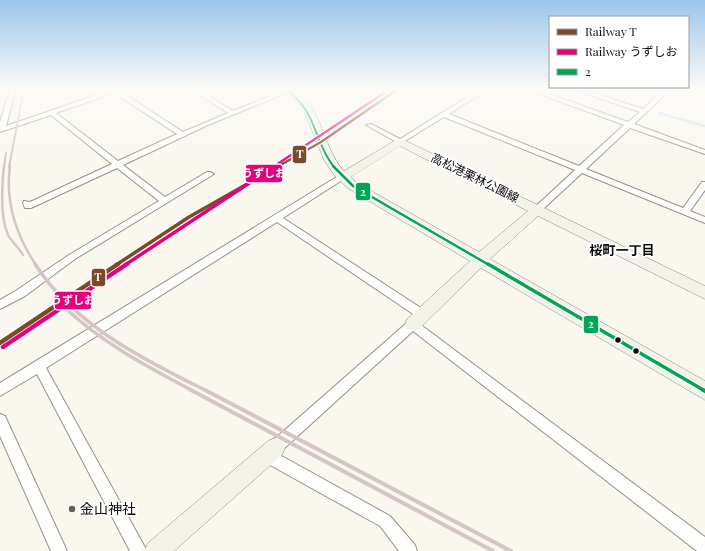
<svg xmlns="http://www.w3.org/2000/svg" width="705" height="551" viewBox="0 0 705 551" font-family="'Playfair Display','Noto Sans JP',serif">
<rect width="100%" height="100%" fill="#f9f7ee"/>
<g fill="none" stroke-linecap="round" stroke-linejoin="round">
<!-- stream -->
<path stroke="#c9e0ef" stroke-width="2.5" d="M659,113l46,13"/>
<defs>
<g id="street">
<path d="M10,89h6l-10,37 108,-37h10l-4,2 63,41 45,-19 -38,-24h8l35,22 54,-22h9l-88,36 -85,40 42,32 42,-25h3l4,2 -139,85 -50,37 -25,13v-9l17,-10 52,-35 90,-54 -42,-33 -86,40h-6l-2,-5 1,-2 6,1 82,-38 -61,-49 -51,17v-10zM114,93l63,41 -59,27 -62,-48z"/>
<path d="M480,89h8l-39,25 130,52 45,-41 -98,-36h9l93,33 12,-10 -68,-23h10l61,20 21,-20h7l-37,35 71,26v4l-75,-26 -44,41 97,39 19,-26h3v8l-15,21 15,6v6l-123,-50 -41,38h-6l-1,-2 1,-2 40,-37 -131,-53 -44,27 -34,-19 5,-1 29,15z"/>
<path d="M698,89h7v3l-6,-2z"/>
<path d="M340,175h3l4,2 -64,41 144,94 1,3 -1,3 -4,2 -4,-2 -142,-96 -231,146 101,183h-17l-93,-177 -37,22v-13z"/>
<path d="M413,319l292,218v14h-8l-284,-220 -135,123 112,62 25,29 2,6h-18l-19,-25 -119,-66 -2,-5 2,-5 5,-2 3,1 1,-6 139,-122z"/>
<path d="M0,414l5,2 62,135h-16l-51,-115z"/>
</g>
<g id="secondary">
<path d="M282,89c39,0 38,57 62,82l52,-31h8l301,146v13l-167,-83 -48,43 215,122v19l-224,-132 -62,61 -6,2 -6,-2 -2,-5 2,-5 63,-58 -121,-72 -15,-14 -10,-15 -20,-50 -11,-12zM400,146l128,65 -49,41 -122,-69 -6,-6z"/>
<path d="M275,438l7,3 3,7 -3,7 -108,96h-30l4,-8 120,-102z"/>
</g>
</defs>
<!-- street casing -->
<use href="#street" stroke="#92918d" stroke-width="2"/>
<!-- secondary casing -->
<use href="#secondary" stroke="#898884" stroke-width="1"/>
<!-- street -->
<use href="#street" fill="#fefefc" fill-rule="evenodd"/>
<!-- secondary -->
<use href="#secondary" fill="#f3f2e8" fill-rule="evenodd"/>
<!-- rail-far3 -->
<g stroke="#d4c6c4" stroke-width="2">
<path d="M4,167l2,-14"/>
<path d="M9,167l15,-78"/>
</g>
<!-- rail-far2 -->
<g stroke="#d4c6c4" stroke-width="2.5">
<path d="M4,166c-2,19 -4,51 4,69 4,7 11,13 15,20"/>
<path d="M10,166c-5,36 6,69 26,99"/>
</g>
<!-- rail-far1 -->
<g stroke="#d4c6c4" stroke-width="3.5">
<path d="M35,264c39,61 109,96 172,127"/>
<path d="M63,306c39,37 83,60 130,85"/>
</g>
<!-- rail -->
<g stroke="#d4c6c4" stroke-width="4">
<path d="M191,390l302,161"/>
<path d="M205,390l306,161"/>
</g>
<defs>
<path id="bus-1-far3" d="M286,89c33,25 26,50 48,78"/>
<path id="bus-1-far2" d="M333,166l20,20 136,79"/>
<path id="bus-1-far1" d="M488,264l217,127"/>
<path id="bus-1" d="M703,390l2,1"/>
</defs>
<!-- bus-1-far3 casing -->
<use href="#bus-1-far3" stroke="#fff" stroke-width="4"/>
<!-- bus-1-far2 casing -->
<use href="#bus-1-far2" stroke="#fff" stroke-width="5"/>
<!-- bus-1-far1 casing -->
<use href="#bus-1-far1" stroke="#fff" stroke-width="6"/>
<!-- bus-1 casing -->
<use href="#bus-1" stroke="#fff" stroke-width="7"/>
<!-- bus-1-far3 -->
<use href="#bus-1-far3" stroke="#00a651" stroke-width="2"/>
<!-- bus-1-far2 -->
<use href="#bus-1-far2" stroke="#00a651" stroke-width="2.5"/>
<!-- bus-1-far1 -->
<use href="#bus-1-far1" stroke="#00a651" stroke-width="3.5"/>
<!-- bus-1 -->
<use href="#bus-1" stroke="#00a651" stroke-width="4"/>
<defs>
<path id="rail-1-far2" d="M277,167l44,-25 77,-53"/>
<path id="rail-1-far1" d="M116,265l73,-48 90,-51"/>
<path id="rail-1" d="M0,343l118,-79"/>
<path id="rail-2-far2" d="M273,167l111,-74"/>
<path id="rail-2-far1" d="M125,265l150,-99"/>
<path id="rail-2" d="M3,347l124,-83"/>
</defs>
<!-- rail-1-far2 casing -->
<use href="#rail-1-far2" stroke="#fff" stroke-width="4.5"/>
<!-- rail-1-far1 casing -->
<use href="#rail-1-far1" stroke="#fff" stroke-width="6"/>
<!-- rail-1 casing -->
<use href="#rail-1" stroke="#fff" stroke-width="8"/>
<!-- rail-2-far2 casing -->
<use href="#rail-2-far2" stroke="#fff" stroke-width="4.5"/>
<!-- rail-2-far1 casing -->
<use href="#rail-2-far1" stroke="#fff" stroke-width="6"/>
<!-- rail-2 casing -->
<use href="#rail-2" stroke="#fff" stroke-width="8"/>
<!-- rail-1-far2 -->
<use href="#rail-1-far2" stroke="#7a4b2a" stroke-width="2.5"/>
<!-- rail-1-far1 -->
<use href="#rail-1-far1" stroke="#7a4b2a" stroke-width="3.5"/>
<!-- rail-1 -->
<use href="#rail-1" stroke="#7a4b2a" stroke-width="4.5"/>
<!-- rail-2-far2 -->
<use href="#rail-2-far2" stroke="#e5007d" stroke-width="2.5"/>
<!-- rail-2-far1 -->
<use href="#rail-2-far1" stroke="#e5007d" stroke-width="3.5"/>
<!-- rail-2 -->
<use href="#rail-2" stroke="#e5007d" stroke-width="4.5"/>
</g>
<!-- sky -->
<linearGradient id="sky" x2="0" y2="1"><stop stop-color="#9bc6eb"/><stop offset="0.54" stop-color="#fcfbf7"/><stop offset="1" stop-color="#fcfbf7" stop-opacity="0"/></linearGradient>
<rect width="705" height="166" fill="url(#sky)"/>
<!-- markers -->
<g fill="#0b0b0b" stroke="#fff" stroke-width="1.5">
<circle cx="618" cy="340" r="3.5"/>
<circle cx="636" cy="351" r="3.5"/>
</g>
<circle fill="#5e5e5a" stroke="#fff" stroke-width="1.5" cx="72" cy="509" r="4"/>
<g text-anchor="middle" stroke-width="4" stroke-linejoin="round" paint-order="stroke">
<!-- street labels -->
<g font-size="12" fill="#0b0b0b" stroke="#fff">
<text transform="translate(475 178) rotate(26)" y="4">高松港栗林公園線</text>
</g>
<!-- neighbourhood labels -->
<g font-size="13" font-weight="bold" fill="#0b0b0b" stroke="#fff">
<text x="622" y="255">桜町一丁目</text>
</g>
<!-- near-poi labels -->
<g font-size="14" fill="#0b0b0b" stroke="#fff" text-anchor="start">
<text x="80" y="514">金山神社</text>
</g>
</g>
<g stroke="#fff" stroke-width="1.5">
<rect x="292" y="145" width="15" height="19" rx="4" fill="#7a4b2a"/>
<rect x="245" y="164" width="38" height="19" rx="4" fill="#e5007d"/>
<rect x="355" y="182" width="16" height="19" rx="4" fill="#00a651"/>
<rect x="91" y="268" width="15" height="19" rx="4" fill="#7a4b2a"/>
<rect x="54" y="291" width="38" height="19" rx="4" fill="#e5007d"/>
<rect x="583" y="315" width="16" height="19" rx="4" fill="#00a651"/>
</g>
<g font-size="11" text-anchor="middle" font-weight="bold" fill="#fff">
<text x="300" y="158">T</text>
<text x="264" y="177">うずしお</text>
<text x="363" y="196">2</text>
<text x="98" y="281">T</text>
<text x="73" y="304">うずしお</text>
<text x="591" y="328">2</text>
</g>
<!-- legend -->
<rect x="549" y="16" width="140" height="72" fill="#ffffff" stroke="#9d9d9d"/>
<rect x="557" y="29" width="20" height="6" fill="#7a4b2a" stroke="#9d9d9d"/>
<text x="585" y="36" font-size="12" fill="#0b0b0b">Railway T</text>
<rect x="557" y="49" width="20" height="6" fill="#e5007d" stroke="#9d9d9d"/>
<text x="585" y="56" font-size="12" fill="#0b0b0b">Railway うずしお</text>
<rect x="557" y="69" width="20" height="6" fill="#00a651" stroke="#9d9d9d"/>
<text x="585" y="76" font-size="12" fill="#0b0b0b">2</text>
</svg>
